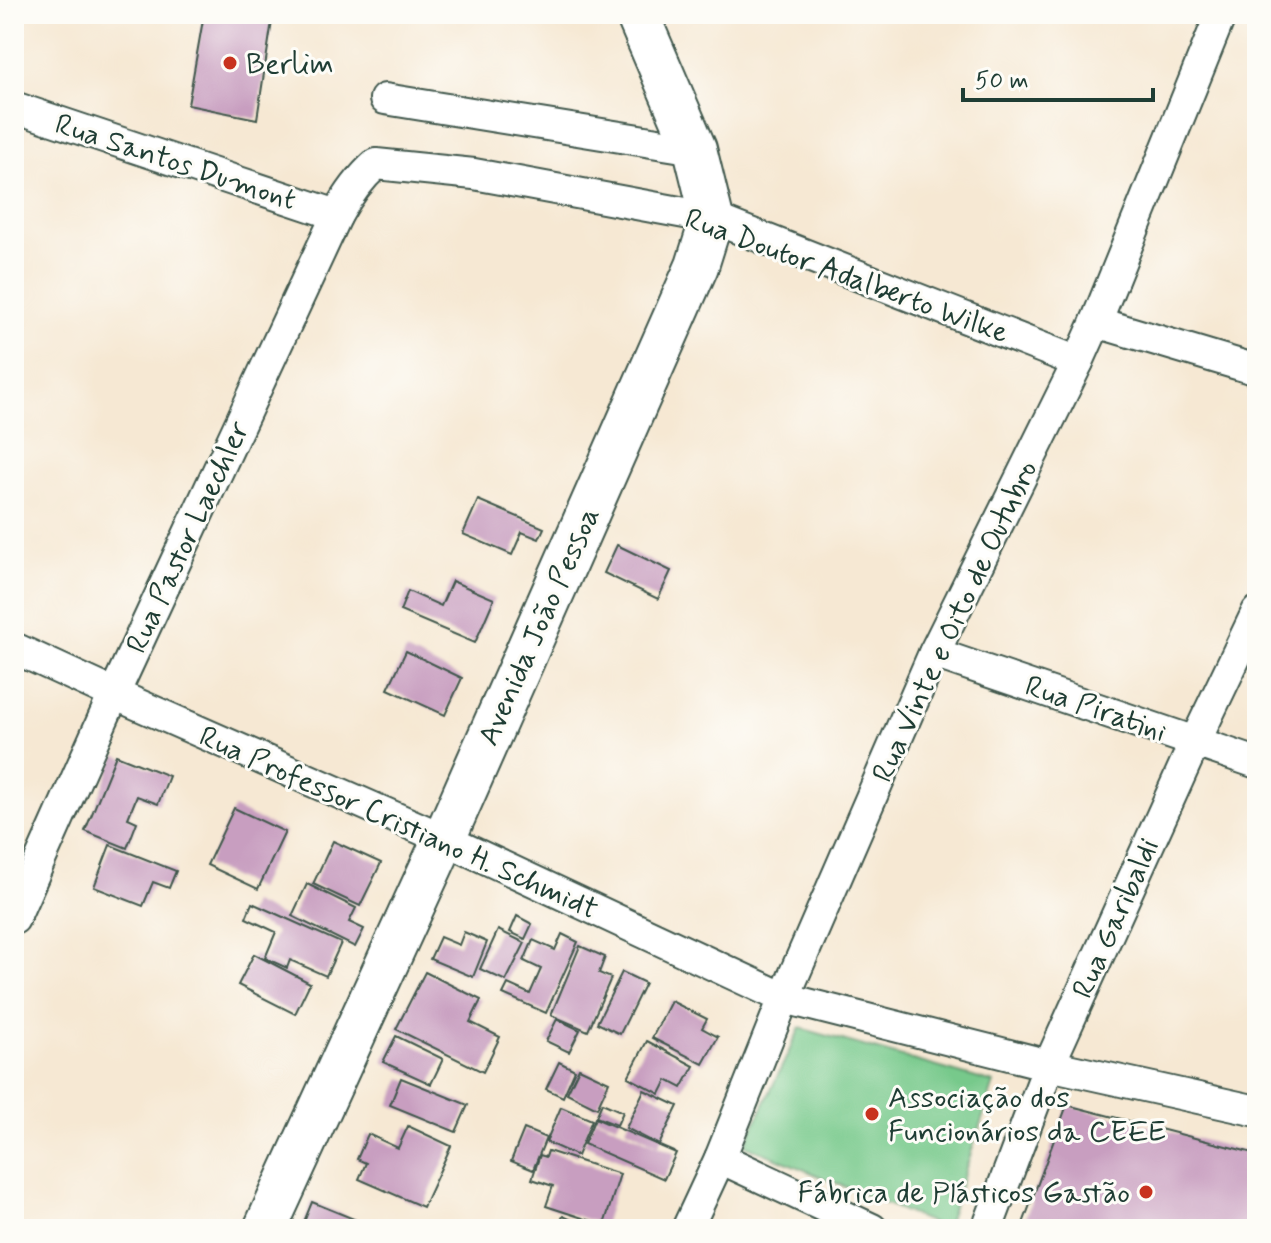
<svg xmlns="http://www.w3.org/2000/svg" width="1271" height="1243" viewBox="0 0 1271 1243" font-family="Mynerve,sans-serif">
<rect width="100%" height="100%" fill="#fdfcf7"/>
<filter id="ink" filterUnits="userSpaceOnUse"><feTurbulence type="fractalNoise" baseFrequency=".0125" numOctaves="2"/><feDisplacementMap in="SourceGraphic" scale="16" xChannelSelector="R" yChannelSelector="G"/><feConvolveMatrix kernelMatrix="1 2 1 2 8 2 1 2 1" color-interpolation-filters="sRGB"/></filter>
<filter id="wash" filterUnits="userSpaceOnUse"><feTurbulence type="fractalNoise" baseFrequency=".006" numOctaves="4" result="noise"/><feDisplacementMap in="SourceGraphic" scale="32" xChannelSelector="R" yChannelSelector="G"/><feGaussianBlur stdDeviation="1.8" result="paint"/><feColorMatrix in="noise" values="0 0 0 0 0 0 0 0 0 0 0 0 0 0 0 0 0 1.4 0 .05"/><feComposite in="paint" operator="in"/></filter>
<g filter="url(#wash)">
<rect width="100%" height="100%" fill="#f6e8d3"/>
<!-- green -->
<path fill="#77c98b" stroke="#4b8360" stroke-width="2" d="M800,1028l194,55 -48,146 -201,-84z"/>
<g id="blocks">
<!-- building -->
<g fill="#c89ec0">
<path d="M204,14h24l44,7 -15,98 -69,-14z"/>
<path d="M478,500l66,28 -5,11 -17,-7 -10,23 -49,-21z"/>
<path d="M617,545l54,26 -13,28 -54,-26z"/>
<path d="M452,581l42,18 -19,44 -75,-32 8,-20 33,15z"/>
<path d="M406,651l56,27 -17,37 -57,-26z"/>
<path d="M116,755l53,21 -11,28 -21,-8 -9,22 9,4 -10,26 -42,-17z"/>
<path d="M234,808l51,24 -27,57 -51,-24z"/>
<path d="M333,841l48,22 -21,43 -47,-22z"/>
<path d="M110,845l66,26 -7,17 -16,-6 -10,24 -49,-19z"/>
<path d="M307,884l49,24 -7,14 15,7 -9,18 -63,-31z"/>
<path d="M252,903l89,40 -15,33 -36,-16 -3,8 -22,-10 11,-26 -30,-14z"/>
<path d="M517,916l15,8 -7,15 -15,-7z"/>
<path d="M498,930l27,13 -19,38 -26,-12z"/>
<path d="M464,932l23,10 -14,35 -43,-18 10,-22 19,8z"/>
<path d="M562,934l16,8 -32,71 -43,-19 5,-10 22,10 11,-25 -17,-8 9,-21 22,10z"/>
<path d="M580,946l25,11 -6,16 12,5 -23,53 -37,-16z"/>
<path d="M254,954l56,29 -15,31 -57,-29z"/>
<path d="M425,972l56,28 -11,22 30,15 -17,35 -87,-43z"/>
<path d="M622,972l23,11 -25,51 -23,-11z"/>
<path d="M671,1001l36,18 -5,9 16,9 -15,27 -51,-26z"/>
<path d="M557,1019l23,11 -11,22 -23,-11z"/>
<path d="M396,1036l47,23 -12,25 -48,-22z"/>
<path d="M647,1041l47,25 -12,22 -15,-8 -7,14 -32,-17z"/>
<path d="M559,1062l16,8 -12,27 -17,-8z"/>
<path d="M579,1068l30,14 -12,26 -30,-15z"/>
<path d="M401,1078l67,27 -12,27 -66,-27z"/>
<path d="M644,1090l34,16 -19,39 -33,-17z"/>
<path d="M602,1103l21,9 -6,13 -21,-8z"/>
<path d="M1067,1105l190,49v75h-236z"/>
<path d="M561,1107l31,13 -15,36 -31,-14z"/>
<path d="M595,1118l81,35 -12,26 -80,-35z"/>
<path d="M408,1126l43,20 -28,61 -64,-28 7,-16 -9,-4 11,-25 30,14z"/>
<path d="M524,1129l22,9 -13,32 -22,-9z"/>
<path d="M548,1151l72,23 -16,51 -58,-19 7,-20 -21,-7 8,-24 6,2z"/>
<path d="M312,1202l59,24 -1,3h-69z"/>
<path d="M563,1216l28,13h-34z"/>
</g>
</g>
</g>
<g filter="url(#ink)">
<use href="#blocks" fill-opacity="0" stroke="#3f574c" stroke-width="2"/>
<g fill="none" stroke-linecap="round" stroke-linejoin="round">
<defs>
<g id="street">
<path d="M385,99l310,50"/>
<path d="M14,107l323,108"/>
<path d="M1096,322l161,48"/>
<path d="M14,648l100,46 330,145 340,159 265,67 208,46"/>
<path d="M934,653l323,110"/>
<path d="M14,919l100,-225 223,-479c11,-20 22,-36 39,-51l98,10 238,44 366,144"/>
<path d="M720,1158l152,71"/>
<path d="M687,1229l33,-71 64,-160 150,-345 144,-291 18,-40 125,-308"/>
<path d="M987,1229l62,-164 146,-323 62,-130"/>
</g>
<path id="secondary" d="M265,1229l179,-390 253,-573 15,-48 -17,-69 -58,-135"/>
</defs>
<!-- street casing -->
<use href="#street" stroke="#3f574c" stroke-width="34"/>
<!-- secondary casing -->
<use href="#secondary" stroke="#3f574c" stroke-width="46"/>
<!-- street -->
<use href="#street" stroke="#fff" stroke-width="30"/>
<!-- secondary -->
<use href="#secondary" stroke="#fff" stroke-width="42"/>
</g>
</g>
<!-- markers -->
<g fill="#c8321e" stroke="#fdfcf7" stroke-width="3">
<circle cx="230" cy="63" r="8"/>
<circle cx="872" cy="1114" r="8"/>
<circle cx="1146" cy="1192" r="8"/>
</g>
<g text-anchor="middle" stroke-width="6" stroke-linejoin="round" paint-order="stroke">
<!-- poi labels -->
<g font-size="30" fill="#1f3d34" stroke="#fdfcf7" text-anchor="start">
<text x="246" y="73">Berlim</text>
<text x="888" y="1107">Associação dos<tspan x="888" dy="34">Funcionários da CEEE</tspan></text>
<text x="1130" y="1202" text-anchor="end">Fábrica de Plásticos Gastão</text>
</g>
<!-- street labels -->
<g font-size="30" fill="#1f3d34" stroke="#fdfcf7">
<text transform="translate(176 161) rotate(18)" y="10">Rua Santos Dumont</text>
<text transform="translate(847 275) rotate(20)" y="10">Rua Doutor Adalberto Wilke</text>
<text transform="translate(187 537) rotate(-65)" y="10">Rua Pastor Laechler</text>
<text transform="translate(954 621) rotate(-65)" y="10">Rua Vinte e Oito de Outubro</text>
<text transform="translate(538 626) rotate(-66)" y="10">Avenida João Pessoa</text>
<text transform="translate(1096 708) rotate(19)" y="10">Rua Piratini</text>
<text transform="translate(399 822) rotate(24)" y="10">Rua Professor Cristiano H. Schmidt</text>
<text transform="translate(1115 918) rotate(-66)" y="10">Rua Garibaldi</text>
</g>
</g>
<!-- margin -->
<rect width="1271" height="1243" fill="none" stroke="#fdfcf7" stroke-width="48"/>
<!-- scale -->
<path d="M963 88v12h190v-12" fill="none" stroke="#1f3d34" stroke-width="4"/>
<text x="975" y="88" font-size="24" fill="#1f3d34" stroke="#fdfcf7" stroke-width="6" paint-order="stroke">50 m</text>
</svg>
